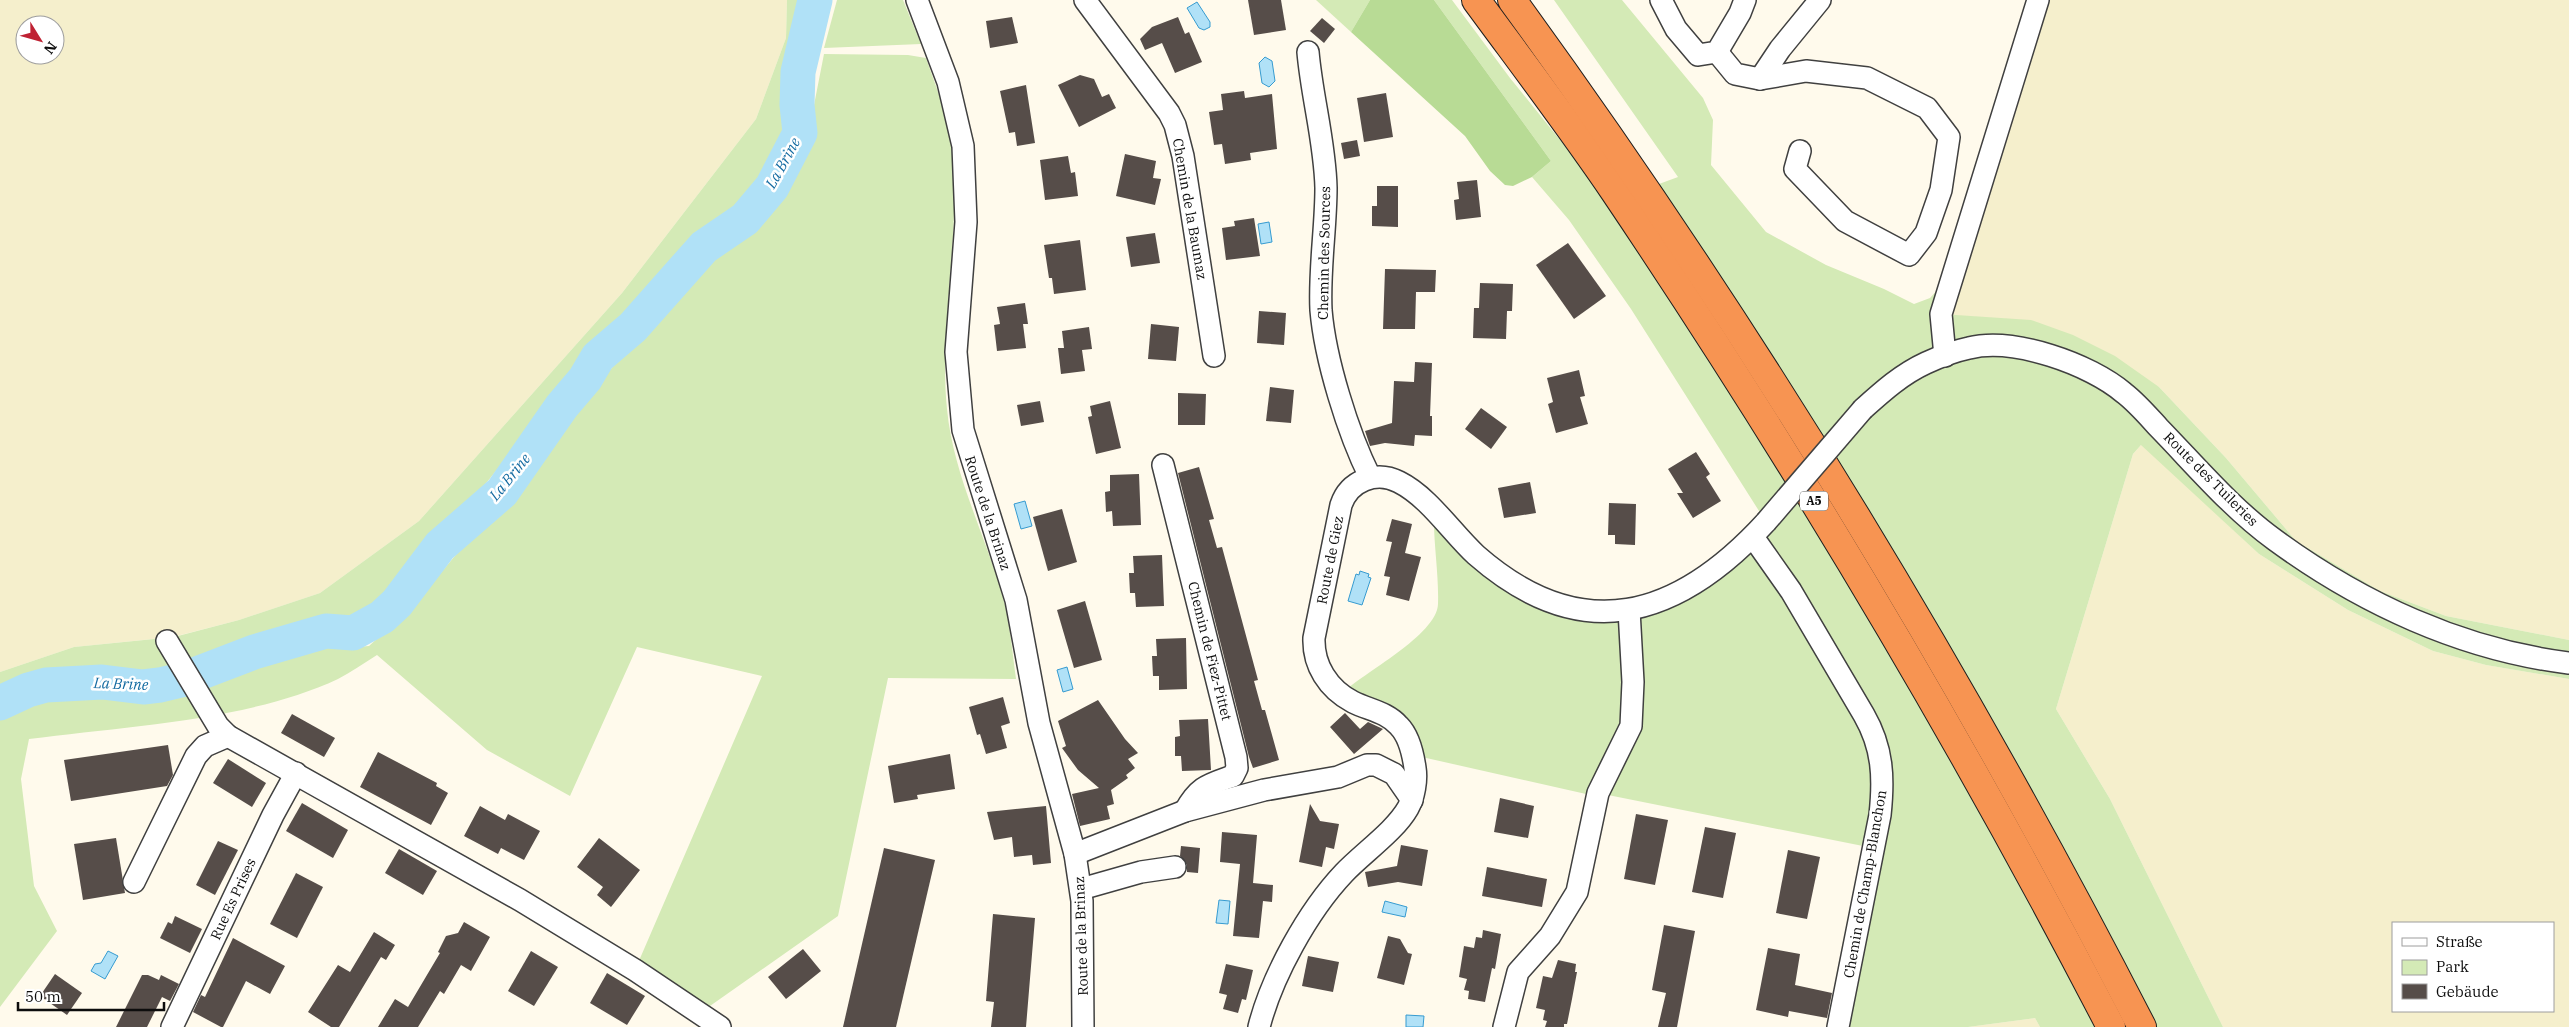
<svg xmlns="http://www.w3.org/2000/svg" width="2569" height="1027" viewBox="0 0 2569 1027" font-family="'IBM Plex Serif',serif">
<rect width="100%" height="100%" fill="#fffaec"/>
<!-- farmland -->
<g fill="#f5efcc" fill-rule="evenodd">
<path d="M0,0h787l-1,38 -30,81 -134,174 -203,228 -99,72 -81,27 -66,17 -99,10 -74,25zM25,25h30v30h-30z"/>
<path d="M2040,0h529v640l-123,-24 -66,-25 -84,-50 -70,-83 -67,-71 -205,-71 -13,-2z"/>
<path d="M2142,444l117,110 89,56 85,41 53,14 83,14v348h-346l-113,-228 -54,-90 77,-255zM2393,923h160v88h-160z"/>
<path d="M2035,1018l5,9h-72z"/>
</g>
<!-- green -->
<g fill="#d4eab6">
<path d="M787,0h22l-20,74 4,41 -2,29 -28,49 -24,24 -42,24 -137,151 -86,106 -49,52 -26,39 -56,33 14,25 12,-1 45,-41 301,-361 27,-14 14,-12 49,-67 19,-97 84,1 18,3c9,26 20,53 24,80 14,90 -12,181 -3,271 6,64 37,123 55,185 8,27 10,57 14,85l-128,-1 -50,238 -138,97 -65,-43 127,-294 -125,-29 -67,149 -83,-46 -110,-95c-13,8 -26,17 -39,24 -90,42 -211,47 -309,60l-8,40 13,107 23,45 -57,76v-335l74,-25 100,-10 65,-17 81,-27 99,-72 203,-228 134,-174 30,-81z"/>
<path d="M837,0h66l18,44 -97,4z"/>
<path d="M1316,0h54l-19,32z"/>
<path d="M1434,0h18l58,78 100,124 68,-25 -124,-177h68l81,98 10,22 -2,45 55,67 60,33 58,24 30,15 16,-6 22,-24 -11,40 90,6 42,15 42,21 44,31 67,71 70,83 84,50 66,25 123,24v39l-83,-14 -53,-14 -85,-41 -89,-56 -118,-109 -8,9 -77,255 54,90 113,228h-183l-5,-9 -67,9h-130l35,-179 -275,-55 -12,1 -173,-39 -5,-12 -67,-49c22,-21 96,-59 97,-90 1,-31 -5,-62 -4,-93l119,91 97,4 116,-84 -135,-213 -62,-89 -37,-43 19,-16z"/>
</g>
<!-- forest -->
<path fill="#b8db95" d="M1370,0h64l117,161 -19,16 -19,9 -8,-1 -15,-14 -25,-35 -114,-104z"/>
<!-- water -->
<g fill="#b0e1f7" stroke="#369bd0">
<path d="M1197,2l13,20v5l-6,3 -5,-2 -12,-20z"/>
<path d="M1265,57l7,4 3,20 -6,6 -7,-4 -3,-20z"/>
<path d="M1269,222l3,20 -11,2 -3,-20z"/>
<path d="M1025,501l7,25 -11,3 -7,-25z"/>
<path d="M1360,571l9,3 -1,3 3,1 -9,27 -14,-4 8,-27 3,1z"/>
<path d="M1067,667l6,22 -10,3 -6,-22z"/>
<path d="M1219,900l11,1 -2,23 -12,-1z"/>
<path d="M1385,901l22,6 -2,10 -23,-5z"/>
<path d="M108,951l10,5 -13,23 -14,-8 4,-7 6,-1z"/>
<path d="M1406,1015l18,1 -1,11h-17z"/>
</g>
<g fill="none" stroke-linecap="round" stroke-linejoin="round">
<!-- river -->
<path stroke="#b0e1f7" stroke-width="35" d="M0,703l28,-13 18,-5 56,-3 41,5 17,-2 21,-5 73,-28 72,-21 27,2 29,-16 15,-14 43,-57 62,-54 60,-86 23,-27 13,-22 35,-30 71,-80 41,-28 27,-32 28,-54 -3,-28 1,-33 17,-72"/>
</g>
<!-- building -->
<g fill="#564d49">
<path d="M1248,0h33l5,30 -32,5z"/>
<path d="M1012,17l6,26 -28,5 -4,-27z"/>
<path d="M1178,17l7,17 4,-2 13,30 -27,11 -13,-30 -17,7 -5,-11 12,-12z"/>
<path d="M1322,18l13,11 -11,14 -14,-12z"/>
<path d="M1080,75l14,4 8,18 7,-3 7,14 -37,19 -21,-42z"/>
<path d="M1026,85l9,58 -18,3 -2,-14 -6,1 -9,-42z"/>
<path d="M1244,91l1,7 27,-4 5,55 -27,4 1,7 -26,4 -3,-20 -8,1 -5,-33 14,-2 -2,-16z"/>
<path d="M1386,93l7,44 -29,5 -7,-44z"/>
<path d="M1357,140l3,16 -16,3 -3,-16z"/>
<path d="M1125,154l31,7 -3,17 8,1 -6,26 -39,-9z"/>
<path d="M1068,156l3,17 4,-1 3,24 -33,4 -5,-40z"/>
<path d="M1477,180l4,37 -25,3 -2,-20 5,-1 -2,-17z"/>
<path d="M1377,186h21v41l-26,-1v-20h5z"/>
<path d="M1254,218l6,38 -34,4 -4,-32 13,-2 -1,-5z"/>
<path d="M1155,233l5,30 -29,4 -5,-30z"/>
<path d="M1080,240l6,50 -32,4 -2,-16h-3l-5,-33z"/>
<path d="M1568,243l38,53 -32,23 -38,-54z"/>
<path d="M1385,269l51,1 -1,22h-19l-1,37h-32z"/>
<path d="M1480,283l33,1 -1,27h-5l-1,28 -33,-1 1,-30h5z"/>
<path d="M1025,303l3,21h-5l3,24 -29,3 -3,-26 6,-1 -3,-17z"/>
<path d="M1259,311l27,2 -2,32 -27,-2z"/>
<path d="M1151,324l28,3 -3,34 -28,-2z"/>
<path d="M1089,327l3,22 -10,1 3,21 -24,3 -3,-26h6l-2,-17z"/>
<path d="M1415,362l17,1 -2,53h2v20l-17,-1 -1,11 -29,-3 -15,3 -5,-15 27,-8 2,-42 20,1z"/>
<path d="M1579,370l6,26 -5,1 8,27 -32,9 -8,-29 5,-2 -6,-24z"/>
<path d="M1270,387l24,3 -3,33 -25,-2z"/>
<path d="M1178,393l28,1 -1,31h-27z"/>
<path d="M1040,401l4,21 -23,4 -4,-21z"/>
<path d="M1110,401l11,47 -25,6 -8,-37 4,-1 -2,-10z"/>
<path d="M1481,408l26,19 -16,22 -26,-20z"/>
<path d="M1696,452l14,22 -4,3 15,24 -28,17 -16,-25h6l-15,-24z"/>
<path d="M1199,467l15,52 -5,1 8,28 5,-1 36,133 -4,1 8,29h3l14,50 -26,8 -4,-11 -71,-284z"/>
<path d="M1139,474l2,51 -28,1 -1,-15 -6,1 -1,-20 5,-1v-16z"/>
<path d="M1530,482l6,31 -32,5 -6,-30z"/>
<path d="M1609,503l27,1 -1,41 -20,-1v-9h-7z"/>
<path d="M1062,509l15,53 -29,9 -15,-54z"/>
<path d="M1392,519l20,5 -7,29 16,4 -12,44 -23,-6 4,-18 -6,-1 8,-34 -6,-1z"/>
<path d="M1162,555l2,51 -28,1 -1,-14h-5l-1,-20h5l-1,-17z"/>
<path d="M1085,601l17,59 -28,8 -17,-58z"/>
<path d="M1186,638l1,51 -28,1v-14h-6l-1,-20h5l-1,-17z"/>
<path d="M1003,697l7,26 -9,3 6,22 -21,6 -6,-20 -3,1 -8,-28z"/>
<path d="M1098,700l27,39 13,14 -10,6 7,9 -9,7 2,3 -17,12 3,14 -7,2 3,13 -30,7 -8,-32 27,-6 -21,-18 -16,-22 4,-2 -8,-25z"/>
<path d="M1345,713l15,16 8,-7 15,7 -29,25 -24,-27z"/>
<path d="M292,714l43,24 -11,19 -43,-24z"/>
<path d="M1208,719l3,51 -29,1 -1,-15h-6v-19l5,-1 -1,-16z"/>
<path d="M168,745l5,30 -6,11 -96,15 -7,-41z"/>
<path d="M378,752l59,31 -1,3 12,7 -17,32 -71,-38z"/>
<path d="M950,754l5,35 -38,6 1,4 -24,4 -6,-37z"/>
<path d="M228,759l38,24 -14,24 -39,-24z"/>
<path d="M1500,798l34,8 -6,32 -34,-6z"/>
<path d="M302,803l46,27 -15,28 -47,-27z"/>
<path d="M1310,804l10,17 19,3 -5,25 -8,-2 -4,20 -23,-5z"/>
<path d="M480,806l25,14 3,-6 32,17 -16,29 -23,-12 -3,6 -34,-18z"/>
<path d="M1046,806l5,57 -18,2 -1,-10 -18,2 -2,-20 -18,3 -7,-28z"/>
<path d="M1636,814l32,6 -13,65 -31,-6z"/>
<path d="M1705,827l31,6 -13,65 -31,-6z"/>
<path d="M1222,832l35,3 -4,48 20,2 -1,17 -9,-1 -4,37 -26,-2 7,-72 -20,-2z"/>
<path d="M116,838l9,55 -42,7 -9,-56z"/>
<path d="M599,838l41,32 -29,37 -14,-12 6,-8 -26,-20z"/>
<path d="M218,841l20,9 -23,45 -19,-10z"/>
<path d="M1401,845l27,5 -6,36 -24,-4 -30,5 -3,-15 32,-6z"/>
<path d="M1181,846l19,2 -2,25 -11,-1v-7l-7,-9z"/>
<path d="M884,848l51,12 -39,167h-53z"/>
<path d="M399,849l38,22 -14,24 -38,-22z"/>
<path d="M1788,850l32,7 -13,62 -31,-6z"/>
<path d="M1487,867l60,12 -5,28 -60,-11z"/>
<path d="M296,873l27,14 -26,51 -27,-14z"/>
<path d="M993,914l42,4 -9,109h-35l3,-25 -8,-1z"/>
<path d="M175,916l27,13 -12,24 -30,-15 8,-16 4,2z"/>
<path d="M464,922l26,15 -19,34 -10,-6 -17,29 -4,-3 -22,36h-40l17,-28 13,8 32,-54 -2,-1 8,-16 12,-3z"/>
<path d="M1664,925l31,6 -18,96h-19l8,-34 -14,-3z"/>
<path d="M1483,930l18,4 -6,35 -3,-1 -7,34 -17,-3 1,-8 -5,-1 3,-11 -8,-2 5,-31 10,2 2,-11 6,1z"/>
<path d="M374,932l21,13 -9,15 -5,-3 -42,70h-8l-23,-15 30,-47 12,7z"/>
<path d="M1388,936l12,3 8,14 4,1 -8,31 -27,-7z"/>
<path d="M233,938l52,28 -15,28 -24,-13 -23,46h-2l-28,-15 8,-17 4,2z"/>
<path d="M1768,948l32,6 -5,31 37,8 -5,25 -38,-7 -1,6 -32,-7z"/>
<path d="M803,949l18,22 -35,28 -18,-22z"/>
<path d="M531,951l27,16 -24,39 -26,-15z"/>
<path d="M1308,956l31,6 -6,30 -31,-6z"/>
<path d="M1558,960l18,4 -1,8h2l-5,27 -5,25h-3v3h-19l2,-6 -4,-1 2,-10 -9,-2 7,-32 9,2z"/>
<path d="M1226,964l27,6 -7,30 -4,-1 -4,14 -15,-4 4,-14 -8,-2z"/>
<path d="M607,973l38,23 -18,29 -37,-22z"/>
<path d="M55,974l27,19 -15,22 -27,-19z"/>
<path d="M142,975h6l11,5 2,-5 18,9 -9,17 -8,-4 -15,30h-31z"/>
</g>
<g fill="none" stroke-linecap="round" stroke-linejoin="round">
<defs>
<g id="minor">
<path d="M917,0l31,82 15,64 3,76 -10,130 7,78 53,170 23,123 36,131 7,47 1,126"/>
<path d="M1085,0l84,113 6,12 8,31 31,200"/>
<path d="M1661,0l15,29 22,26 19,-3 23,-39 5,-13"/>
<path d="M1308,52c4,46 17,90 18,136 0,40 -7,81 -5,122 4,49 27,123 49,167"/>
<path d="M1717,52l18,22 25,5 46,-8 61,7 60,30 22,29 -8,53 -15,43 -17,22 -64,-34 -50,-52 5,-18"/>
<path d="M1760,79l20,-30 40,-49"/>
<path d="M1945,356l-4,-42 97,-314"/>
<path d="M1863,409c20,-18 39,-35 63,-46 13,-6 29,-12 43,-15 45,-11 121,16 155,45 13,10 24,23 35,35 37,38 73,81 116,112 86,63 187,110 294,123"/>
<path d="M1163,465l73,292 1,11 -4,8c-25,9 -34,10 -48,35"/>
<path d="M1753,537l38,54 73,124c19,33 20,63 16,100l-42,212"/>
<path d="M167,641l51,85 10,10 292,164 115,70 85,57"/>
<path d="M1075,854l110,-43 79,-21 74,-13 29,-12h9l18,9 18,26"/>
<path d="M134,882l62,-126 9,-10 23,-10"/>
<path d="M1081,889l60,-17 34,-5"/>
<path d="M172,1027l101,-212 23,-42"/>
<path d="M1259,1027c13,-51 49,-116 85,-154 19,-20 51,-42 64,-65 6,-11 9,-28 7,-40 -2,-14 -6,-32 -16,-42 -12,-14 -30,-16 -46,-24 -25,-13 -40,-37 -39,-64l27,-133c8,-24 35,-35 58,-23 30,15 53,51 77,73 106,93 202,63 290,-33"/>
<path d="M1504,1027l14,-55 32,-36 27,-44 21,-99 33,-67 2,-44 -4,-72"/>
</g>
<g id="highway">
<path d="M1476,0c47,64 95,127 139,192 181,269 347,547 496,835"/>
<path d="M1512,0c237,326 446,669 630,1027"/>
</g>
</defs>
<!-- minor casing -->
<use href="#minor" stroke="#404040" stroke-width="24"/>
<!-- highway casing -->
<use href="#highway" stroke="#1e1e1e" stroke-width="30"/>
<!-- minor -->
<use href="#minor" stroke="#fff" stroke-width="21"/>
<!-- highway -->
<use href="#highway" stroke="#f79452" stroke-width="28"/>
<defs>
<path id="minor-bridge" d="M1766,522l97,-113"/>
</defs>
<!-- minor-bridge casing -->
<use href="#minor-bridge" stroke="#404040" stroke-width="24" stroke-linecap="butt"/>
<!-- minor-bridge -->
<use href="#minor-bridge" stroke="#fff" stroke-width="21"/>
</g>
<g text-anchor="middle" stroke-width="5" stroke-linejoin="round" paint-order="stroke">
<!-- shield labels -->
<rect fill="#fff" stroke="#565656" stroke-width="1" x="1800" y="491.5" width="28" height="19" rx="4"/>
<g font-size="12" font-weight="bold" fill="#0d0d0d">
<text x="1814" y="505">A5</text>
</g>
<!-- street labels -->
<g font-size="14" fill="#0d0d0d" stroke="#fff">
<text transform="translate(1190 209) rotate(80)" y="5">Chemin de la Baumaz</text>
<text transform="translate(1324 253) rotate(-89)" y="5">Chemin des Sources</text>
<text transform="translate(2211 479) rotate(45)" y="5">Route des Tuileries</text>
<text transform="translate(988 513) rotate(72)" y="5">Route de la Brinaz</text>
<text transform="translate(1330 560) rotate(-79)" y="5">Route de Giez</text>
<text transform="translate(1210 651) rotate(76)" y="5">Chemin de Fiez-Pittet</text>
<text transform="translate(1865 884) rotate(-80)" y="5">Chemin de Champ-Blanchon</text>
<text transform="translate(233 899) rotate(-65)" y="5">Rue Es Prises</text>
<text transform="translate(1081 936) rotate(-92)" y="5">Route de la Brinaz</text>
</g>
<!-- water labels -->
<g font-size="15" font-style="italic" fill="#146ba1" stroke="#fff">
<text transform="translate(783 163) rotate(-61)" y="5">La Brine</text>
<text transform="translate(510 477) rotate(-51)" y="5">La Brine</text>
<text transform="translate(121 684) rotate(2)" y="5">La Brine</text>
</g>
</g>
<!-- legend -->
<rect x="2392" y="922" width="162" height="90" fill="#ffffff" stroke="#9e9e9e"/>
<rect x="2402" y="938" width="25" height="8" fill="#ffffff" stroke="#9e9e9e"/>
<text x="2436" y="947" font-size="15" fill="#0d0d0d">Straße</text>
<rect x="2402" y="960" width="25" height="15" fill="#d4eab6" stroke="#9e9e9e"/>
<text x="2436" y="972" font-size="15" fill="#0d0d0d">Park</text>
<rect x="2402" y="984" width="25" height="15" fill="#564d49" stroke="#9e9e9e"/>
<text x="2436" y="997" font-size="15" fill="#0d0d0d">Gebäude</text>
<!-- north arrow -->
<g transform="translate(40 40) rotate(127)"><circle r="24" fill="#ffffff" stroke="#9e9e9e"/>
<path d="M0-4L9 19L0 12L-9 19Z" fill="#bf2233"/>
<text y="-8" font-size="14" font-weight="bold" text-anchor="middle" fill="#0d0d0d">N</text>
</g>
<!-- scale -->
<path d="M18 1002v8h146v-8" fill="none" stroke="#0d0d0d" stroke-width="2.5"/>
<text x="25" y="1002" font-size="15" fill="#0d0d0d" stroke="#ffffff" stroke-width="4" paint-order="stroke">50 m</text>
</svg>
